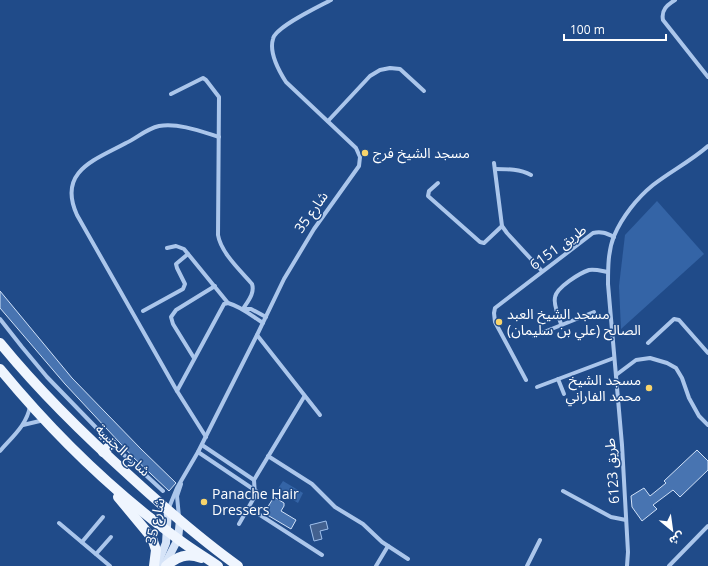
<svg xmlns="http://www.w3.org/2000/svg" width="708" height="566" viewBox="0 0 708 566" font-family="'Open Sans','Noto Sans Arabic',sans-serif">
<rect width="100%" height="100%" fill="#204b89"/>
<!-- green -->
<g fill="#3464a6">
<path d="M657,201l47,53 -83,75 -2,-43 6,-51z"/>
<path d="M283,481l20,12 -5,10 -21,-13z"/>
</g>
<!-- water -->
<path fill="#43618f" stroke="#9fc0ec" d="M326,521l2,8 -8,2 2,8 -8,2 -4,-16z"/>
<!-- building -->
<g fill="#4874b1" stroke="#d0e1f8">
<path d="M0,291l72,87 69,71 35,34 -7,8 -36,-34 -68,-73 -65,-76z"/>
<path d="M697,450l11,11v9l-28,27 -7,-7 -20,15 4,4 -15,12 -10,-14 -1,-11 13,-8 6,8 16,-13 -2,-2z"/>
<path d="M274,497l10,6v3l-3,5 15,9 -5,9 -27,-16z"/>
</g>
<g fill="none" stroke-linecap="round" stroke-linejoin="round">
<!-- street -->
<g stroke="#abc6eb" stroke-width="4">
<path d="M675,0c-8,5 -14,10 -12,20l45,57"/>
<path d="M171,94l32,-16 3,2 13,17 -1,138c3,18 23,36 34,49 3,9 -4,17 -9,25"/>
<path d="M328,121l42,-45 10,-6 10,-2 10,1 24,22"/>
<path d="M494,163l8,63 5,7 35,38"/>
<path d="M495,169c13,0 25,0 36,6"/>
<path d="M438,183l-9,8 -1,5 52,46 4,1 18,-17"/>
<path d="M167,248l9,-2 8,3 44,54"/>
<path d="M243,309h8l15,8"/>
<path d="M143,311l40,-22 2,-5 -8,-16 -1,-4 12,-10"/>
<path d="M0,319l22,28 25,30 65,67 51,47"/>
<path d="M561,324c-2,-7 -8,-19 -6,-27 2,-10 25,-24 34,-27 6,-1 13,1 19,2"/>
<path d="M257,335l63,80"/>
<path d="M534,336l60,-24"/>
<path d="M648,343l26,-24 5,1 29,33"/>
<path d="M194,358l-21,-34 -2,-7 5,-7 39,-24"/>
<path d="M616,375l20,-15 14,-2 17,5 9,5 6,10 7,20 10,18 9,9"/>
<path d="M558,379l6,15"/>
<path d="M526,380l-31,-58 -1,-9 1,-5 98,-75c8,-2 13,0 21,4"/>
<path d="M537,387l77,-29"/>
<path d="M177,391l47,-87 4,-1c14,4 24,13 35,20"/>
<path d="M23,425l21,-5"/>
<path d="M206,437l-29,-46 -100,-176c-20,-44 18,-55 49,-72 11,-5 20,-14 33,-17 20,-3 41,5 60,11"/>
<path d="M202,445l52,35"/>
<path d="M0,451c12,-14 27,-26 30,-45"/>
<path d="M198,452l58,39"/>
<path d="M268,456l44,28 23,23 28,17 19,18 26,17"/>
<path d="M563,491l48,26 15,3"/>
<path d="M249,508l73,47"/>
<path d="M168,510l9,-22 21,-36 59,-117 27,-56 30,-50 45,-63 1,-9 -4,-9 -70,-66c-7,-11 -17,-30 -13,-43 2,-12 47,-33 58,-39"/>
<path d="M179,517l-2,-21 4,-12"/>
<path d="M59,523l51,43"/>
<path d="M239,524l16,-28 -1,-16 50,-83"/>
<path d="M82,542l21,-25"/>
<path d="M96,554l15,-17"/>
<path d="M376,566l12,-20"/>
<path d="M527,566l13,-26"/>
<path d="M627,566l1,-14 -6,-107 -14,-161c0,-16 0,-33 6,-48 8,-19 23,-38 39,-51 18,-14 38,-24 55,-39"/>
<path d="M669,566l39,-40"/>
</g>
<!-- secondary -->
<g stroke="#d6e4f8" stroke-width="8">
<path d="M157,565l9,-22 2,-33"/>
<path d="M164,566l14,-27 2,-19"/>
</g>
<!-- primary -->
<g stroke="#eff5fe" stroke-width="10">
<path d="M0,343c40,49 85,93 132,135 34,31 68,61 106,88"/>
<path d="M0,369c52,63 112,122 178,170 13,10 27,18 40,27"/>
<path d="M103,452l9,-8"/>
<path d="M118,497l34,41 4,12 -2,16"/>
<path d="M166,566c11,-9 21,-14 35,-8"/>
</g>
</g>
<!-- markers -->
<g fill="#f8d46b" stroke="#204b89" stroke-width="1.5">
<circle cx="365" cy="153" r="4"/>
<circle cx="499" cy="322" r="4"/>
<circle cx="649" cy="388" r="4"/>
<circle cx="204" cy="502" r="4"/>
</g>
<g text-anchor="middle" stroke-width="3" stroke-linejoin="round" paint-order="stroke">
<!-- poi labels -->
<g font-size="14" fill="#fff" stroke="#204b89" text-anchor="start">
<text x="373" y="158">مسجد الشيخ فرج</text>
<text x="507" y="319">مسجد الشيخ العبد<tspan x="507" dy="16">الصالح (علي بن سليمان)</tspan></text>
<text x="641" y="385" text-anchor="end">مسجد الشيخ<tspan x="641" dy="16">محمد الفاراني</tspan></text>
<text x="212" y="499">Panache Hair<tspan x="212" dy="16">Dressers</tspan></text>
</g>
<!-- street labels -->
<g font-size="14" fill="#fff" stroke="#204b89">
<text transform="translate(311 212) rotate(-55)" y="5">شارع 35</text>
<text transform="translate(558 247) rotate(-36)" y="5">طريق 6151</text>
<text transform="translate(123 450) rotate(43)" y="5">شارع الجنبية</text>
<text transform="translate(612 471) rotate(-94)" y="5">طريق 6123</text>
<text transform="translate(155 521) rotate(-78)" y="5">شارع 35</text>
</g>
</g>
<!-- north arrow -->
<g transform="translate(672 530) rotate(151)" stroke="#204b89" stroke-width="3" paint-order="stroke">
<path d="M0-3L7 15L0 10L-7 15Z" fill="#ffffff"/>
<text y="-6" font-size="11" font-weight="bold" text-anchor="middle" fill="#ffffff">ش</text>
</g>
<!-- scale -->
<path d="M564 34v6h102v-6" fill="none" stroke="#ffffff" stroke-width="2"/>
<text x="570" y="34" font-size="12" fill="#ffffff" stroke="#204b89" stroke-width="3" paint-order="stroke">100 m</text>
</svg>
